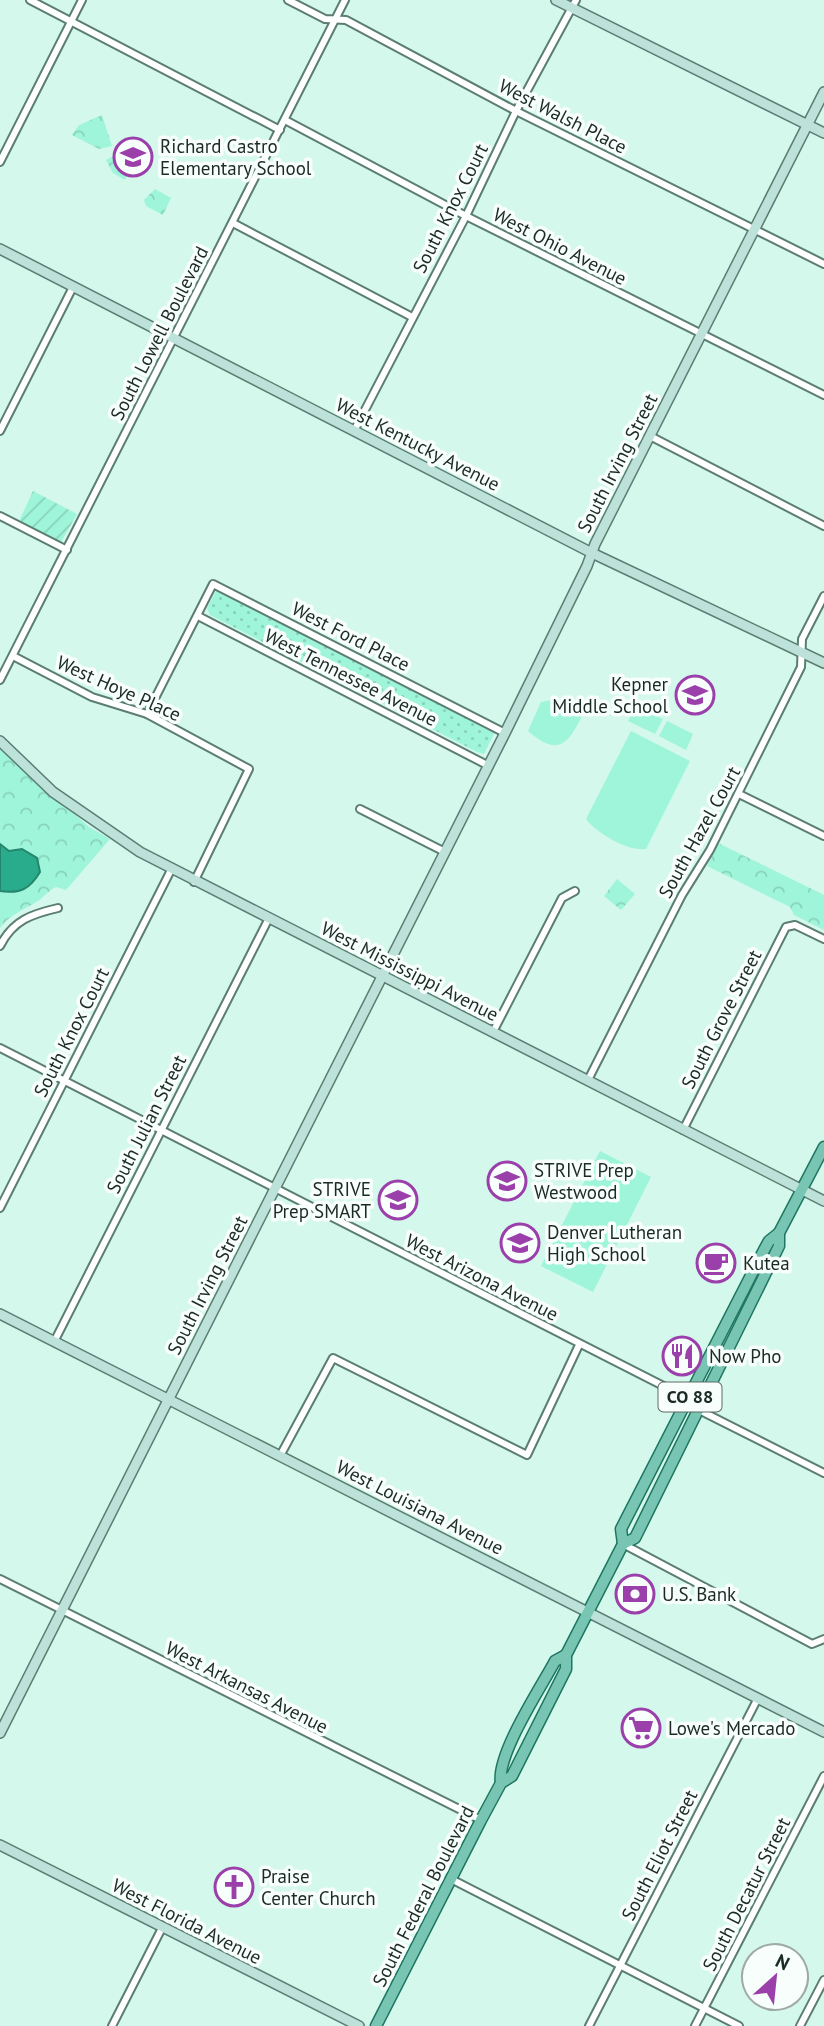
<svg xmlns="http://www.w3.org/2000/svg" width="824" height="2026" viewBox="0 0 824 2026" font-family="'PT Sans',sans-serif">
<defs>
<pattern id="grass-dots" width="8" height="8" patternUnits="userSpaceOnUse" patternTransform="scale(1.75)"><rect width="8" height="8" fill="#9ef5d9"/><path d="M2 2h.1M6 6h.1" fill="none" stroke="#88d2ba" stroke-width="1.8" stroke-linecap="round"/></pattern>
<pattern id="forest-crowns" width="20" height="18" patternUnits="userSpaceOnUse" patternTransform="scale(1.75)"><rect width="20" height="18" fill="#9ef5d9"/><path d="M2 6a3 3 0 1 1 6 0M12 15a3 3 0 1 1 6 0" fill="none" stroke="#88d2ba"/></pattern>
<pattern id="garden-furrows" width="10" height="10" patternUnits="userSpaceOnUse" patternTransform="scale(1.75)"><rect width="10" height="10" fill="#9ef5d9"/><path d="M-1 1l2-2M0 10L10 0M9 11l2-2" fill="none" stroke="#88d2ba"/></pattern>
</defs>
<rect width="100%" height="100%" fill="#d4f8eb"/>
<!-- grass -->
<path fill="url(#grass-dots)" d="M217,589l279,141 -12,24 -7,-2 -267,-137 -3,-7z"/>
<!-- forest -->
<g fill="url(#forest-crowns)">
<path d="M102,115l10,31 -13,3 -27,-14 7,-10z"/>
<path d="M124,150l12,9 -11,21 -12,-7 -7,-13z"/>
<path d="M155,189l16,9 -8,17 -17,-9 -2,-6z"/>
<path d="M0,747l89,80 21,12 -44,51 -10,-3c-8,4 -12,10 -18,14 -14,9 -28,13 -38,27z"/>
<path d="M718,843l106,52v35l-30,-15 -4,-8 -83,-41z"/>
<path d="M617,879l18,15 -14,16 -17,-14z"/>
</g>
<!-- garden -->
<path fill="url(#garden-furrows)" d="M33,491l44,23 -16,28 -39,-19 -2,-4z"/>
<!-- pitch -->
<g fill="#9ef5d9">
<path d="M551,700l31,16c-15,30 -25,40 -54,15l13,-29z"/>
<path d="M636,706l27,13 -8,15 -27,-13z"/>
<path d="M667,721l26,13 -7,16 -27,-14z"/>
<path d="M631,731l59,30 -44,88c-17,3 -50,-16 -60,-30z"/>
<path d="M600,1151l51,26 -58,115 -52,-26z"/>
</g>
<!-- water -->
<path fill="#29ac8c" stroke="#25856d" stroke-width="2" d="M0,844l9,7 13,-2 15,9 3,14c-10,17 -20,22 -40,19z"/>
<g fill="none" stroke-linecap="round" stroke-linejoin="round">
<defs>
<g id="street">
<path d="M30,0l250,130"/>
<path d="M288,0l37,19 21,1 170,91 308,153"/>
<path d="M285,120l181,96 358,179"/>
<path d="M0,162l82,-162"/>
<path d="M233,223l179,94"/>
<path d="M0,431l73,-144"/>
<path d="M354,431l112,-215 50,-105 60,-111"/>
<path d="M650,436l174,90"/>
<path d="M0,516l67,34"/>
<path d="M198,616l291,150"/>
<path d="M13,656l79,41 55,17 102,55 -55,113"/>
<path d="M0,680l345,-680"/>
<path d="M147,714l66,-130 292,149"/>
<path d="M739,794l85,42"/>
<path d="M360,809l85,43"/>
<path d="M0,946c13,-26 32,-32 58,-38"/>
<path d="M493,1032l69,-134 13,-7"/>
<path d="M0,1048l689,351"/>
<path d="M588,1080l94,-185 28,-45 91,-183 1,-28 22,-43"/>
<path d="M683,1130l103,-203 9,-2 29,14"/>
<path d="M0,1208l171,-338"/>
<path d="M54,1342l214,-422"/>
<path d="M697,1409l127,64"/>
<path d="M280,1456l53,-98 194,97 52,-110"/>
<path d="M623,1544l189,100 12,-5"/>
<path d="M0,1579l481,241"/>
<path d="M451,1879l288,147"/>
<path d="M112,2026l50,-98"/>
<path d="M589,2026l169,-328"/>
<path d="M695,2026l129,-250"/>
<path d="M800,2026l24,-46"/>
</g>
<g id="secondary">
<path d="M556,0l268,133"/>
<path d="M0,249l592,304 232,110"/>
<path d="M0,741l53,51 87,60 684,349"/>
<path d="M0,1314l824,418"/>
<path d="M0,1733l505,-1000 82,-167 8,-22 229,-452"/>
<path d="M0,1845l359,181"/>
</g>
<g id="primary">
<path d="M623,1544l12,-6 144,-292v-13l45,-86"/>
<path d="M501,1783c-5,-28 39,-94 54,-122l11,-6"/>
<path d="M376,2026l105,-206 20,-37 11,-7 54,-107v-14l57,-111 -2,-15 143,-279 5,-9 10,-8"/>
</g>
</defs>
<!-- street casing -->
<use href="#street" stroke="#5c7d72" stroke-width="10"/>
<!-- secondary casing -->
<use href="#secondary" stroke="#5c7d72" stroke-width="12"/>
<!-- primary casing -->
<use href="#primary" stroke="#1e7660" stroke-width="13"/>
<!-- street -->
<use href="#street" stroke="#fff" stroke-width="6"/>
<!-- secondary -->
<use href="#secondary" stroke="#bce2d9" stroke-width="9"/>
<!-- primary -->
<use href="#primary" stroke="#79c5b3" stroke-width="10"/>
</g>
<!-- icons -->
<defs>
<symbol id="school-ring" viewBox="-11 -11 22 22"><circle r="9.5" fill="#f7fefb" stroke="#9b3faa" stroke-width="1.5"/><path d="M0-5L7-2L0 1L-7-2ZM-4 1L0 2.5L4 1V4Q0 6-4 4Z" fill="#9b3faa"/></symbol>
<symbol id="cafe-ring" viewBox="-11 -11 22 22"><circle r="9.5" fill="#f7fefb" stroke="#9b3faa" stroke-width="1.5"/><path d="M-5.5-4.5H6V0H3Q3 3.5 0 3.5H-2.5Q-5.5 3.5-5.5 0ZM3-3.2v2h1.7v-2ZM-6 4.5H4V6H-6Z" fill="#9b3faa"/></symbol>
<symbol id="restaurant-ring" viewBox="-11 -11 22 22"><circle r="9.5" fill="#f7fefb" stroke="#9b3faa" stroke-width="1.5"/><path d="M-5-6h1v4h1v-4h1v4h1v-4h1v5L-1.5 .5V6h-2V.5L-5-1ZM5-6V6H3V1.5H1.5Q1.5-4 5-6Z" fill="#9b3faa"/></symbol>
<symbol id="bank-ring" viewBox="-11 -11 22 22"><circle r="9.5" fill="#f7fefb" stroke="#9b3faa" stroke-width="1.5"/><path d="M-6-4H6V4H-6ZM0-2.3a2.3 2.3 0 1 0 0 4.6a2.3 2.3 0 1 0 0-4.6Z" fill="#9b3faa"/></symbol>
<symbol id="supermarket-ring" viewBox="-11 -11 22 22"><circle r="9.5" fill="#f7fefb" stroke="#9b3faa" stroke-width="1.5"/><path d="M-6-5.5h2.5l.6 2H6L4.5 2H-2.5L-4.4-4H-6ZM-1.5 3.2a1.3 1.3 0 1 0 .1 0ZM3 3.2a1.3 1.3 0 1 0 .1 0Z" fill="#9b3faa"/></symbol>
<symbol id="church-ring" viewBox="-11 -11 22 22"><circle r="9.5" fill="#f7fefb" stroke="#9b3faa" stroke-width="1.5"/><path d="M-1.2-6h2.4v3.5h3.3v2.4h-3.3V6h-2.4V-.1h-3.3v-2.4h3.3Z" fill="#9b3faa"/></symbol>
</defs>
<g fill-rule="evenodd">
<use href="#school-ring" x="111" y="135" width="44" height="44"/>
<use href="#school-ring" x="673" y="673" width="44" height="44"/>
<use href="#school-ring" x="485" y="1159" width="44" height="44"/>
<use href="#school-ring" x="376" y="1178" width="44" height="44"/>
<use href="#school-ring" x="498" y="1221" width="44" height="44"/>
<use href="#cafe-ring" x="694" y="1241" width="44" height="44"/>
<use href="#restaurant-ring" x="660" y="1334" width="44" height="44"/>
<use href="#bank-ring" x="613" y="1572" width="44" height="44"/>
<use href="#supermarket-ring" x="619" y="1706" width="44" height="44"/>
<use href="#church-ring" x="212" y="1865" width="44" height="44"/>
</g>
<g text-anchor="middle" stroke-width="7" stroke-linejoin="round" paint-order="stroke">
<!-- shield labels -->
<rect fill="#f7fefb" stroke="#5e6a65" stroke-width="2" x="658.5" y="1382.5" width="63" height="29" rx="5"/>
<g font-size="18" font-weight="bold" fill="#1c2a25">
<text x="690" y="1403">CO 88</text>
</g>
<!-- street labels -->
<g font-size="19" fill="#1c2a25" stroke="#f7fefb">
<text transform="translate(563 116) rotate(27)" y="7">West Walsh Place</text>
<text transform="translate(450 208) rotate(-63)" y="7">South Knox Court</text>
<text transform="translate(560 246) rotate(27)" y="7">West Ohio Avenue</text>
<text transform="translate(159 333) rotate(-63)" y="7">South Lowell Boulevard</text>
<text transform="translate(418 444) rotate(27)" y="7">West Kentucky Avenue</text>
<text transform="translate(617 463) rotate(-63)" y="7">South Irving Street</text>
<text transform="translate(351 636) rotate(27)" y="7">West Ford Place</text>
<text transform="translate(351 677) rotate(27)" y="7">West Tennessee Avenue</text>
<text transform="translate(119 688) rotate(24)" y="7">West Hoye Place</text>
<text transform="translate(699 832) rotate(-61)" y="7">South Hazel Court</text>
<text transform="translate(410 971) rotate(27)" y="7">West Mississippi Avenue</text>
<text transform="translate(721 1019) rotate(-63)" y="7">South Grove Street</text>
<text transform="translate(71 1032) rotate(-63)" y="7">South Knox Court</text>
<text transform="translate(146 1124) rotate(-63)" y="7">South Julian Street</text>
<text transform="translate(482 1277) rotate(27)" y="7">West Arizona Avenue</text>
<text transform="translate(207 1285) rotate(-63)" y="7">South Irving Street</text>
<text transform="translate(420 1507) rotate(27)" y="7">West Louisiana Avenue</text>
<text transform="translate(247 1687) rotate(27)" y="7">West Arkansas Avenue</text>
<text transform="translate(659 1855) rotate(-63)" y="7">South Eliot Street</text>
<text transform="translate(746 1894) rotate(-63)" y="7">South Decatur Street</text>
<text transform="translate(423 1896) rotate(-63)" y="7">South Federal Boulevard</text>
<text transform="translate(187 1921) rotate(27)" y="7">West Florida Avenue</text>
</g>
<!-- poi labels -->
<g font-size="19" fill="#1c2a25" stroke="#f7fefb" text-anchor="start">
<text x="160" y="153">Richard Castro<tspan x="160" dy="22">Elementary School</tspan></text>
<text x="668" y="691" text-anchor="end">Kepner<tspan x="668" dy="22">Middle School</tspan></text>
<text x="534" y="1177">STRIVE Prep<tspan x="534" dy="22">Westwood</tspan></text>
<text x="371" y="1196" text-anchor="end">STRIVE<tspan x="371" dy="22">Prep SMART</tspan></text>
<text x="547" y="1239">Denver Lutheran<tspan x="547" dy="22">High School</tspan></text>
<text x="743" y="1270">Kutea</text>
<text x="709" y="1363">Now Pho</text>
<text x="662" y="1601">U.S. Bank</text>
<text x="668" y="1735">Lowe's Mercado</text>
<text x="261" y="1883">Praise<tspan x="261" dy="22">Center Church</tspan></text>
</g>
</g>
<!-- north arrow -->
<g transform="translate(775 1977) rotate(27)"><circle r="33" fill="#f7fefb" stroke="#9fa9a5" stroke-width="2"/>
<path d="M0-5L12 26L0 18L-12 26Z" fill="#9b3faa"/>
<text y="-10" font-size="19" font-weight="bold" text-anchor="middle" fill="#1c2a25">N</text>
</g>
</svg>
